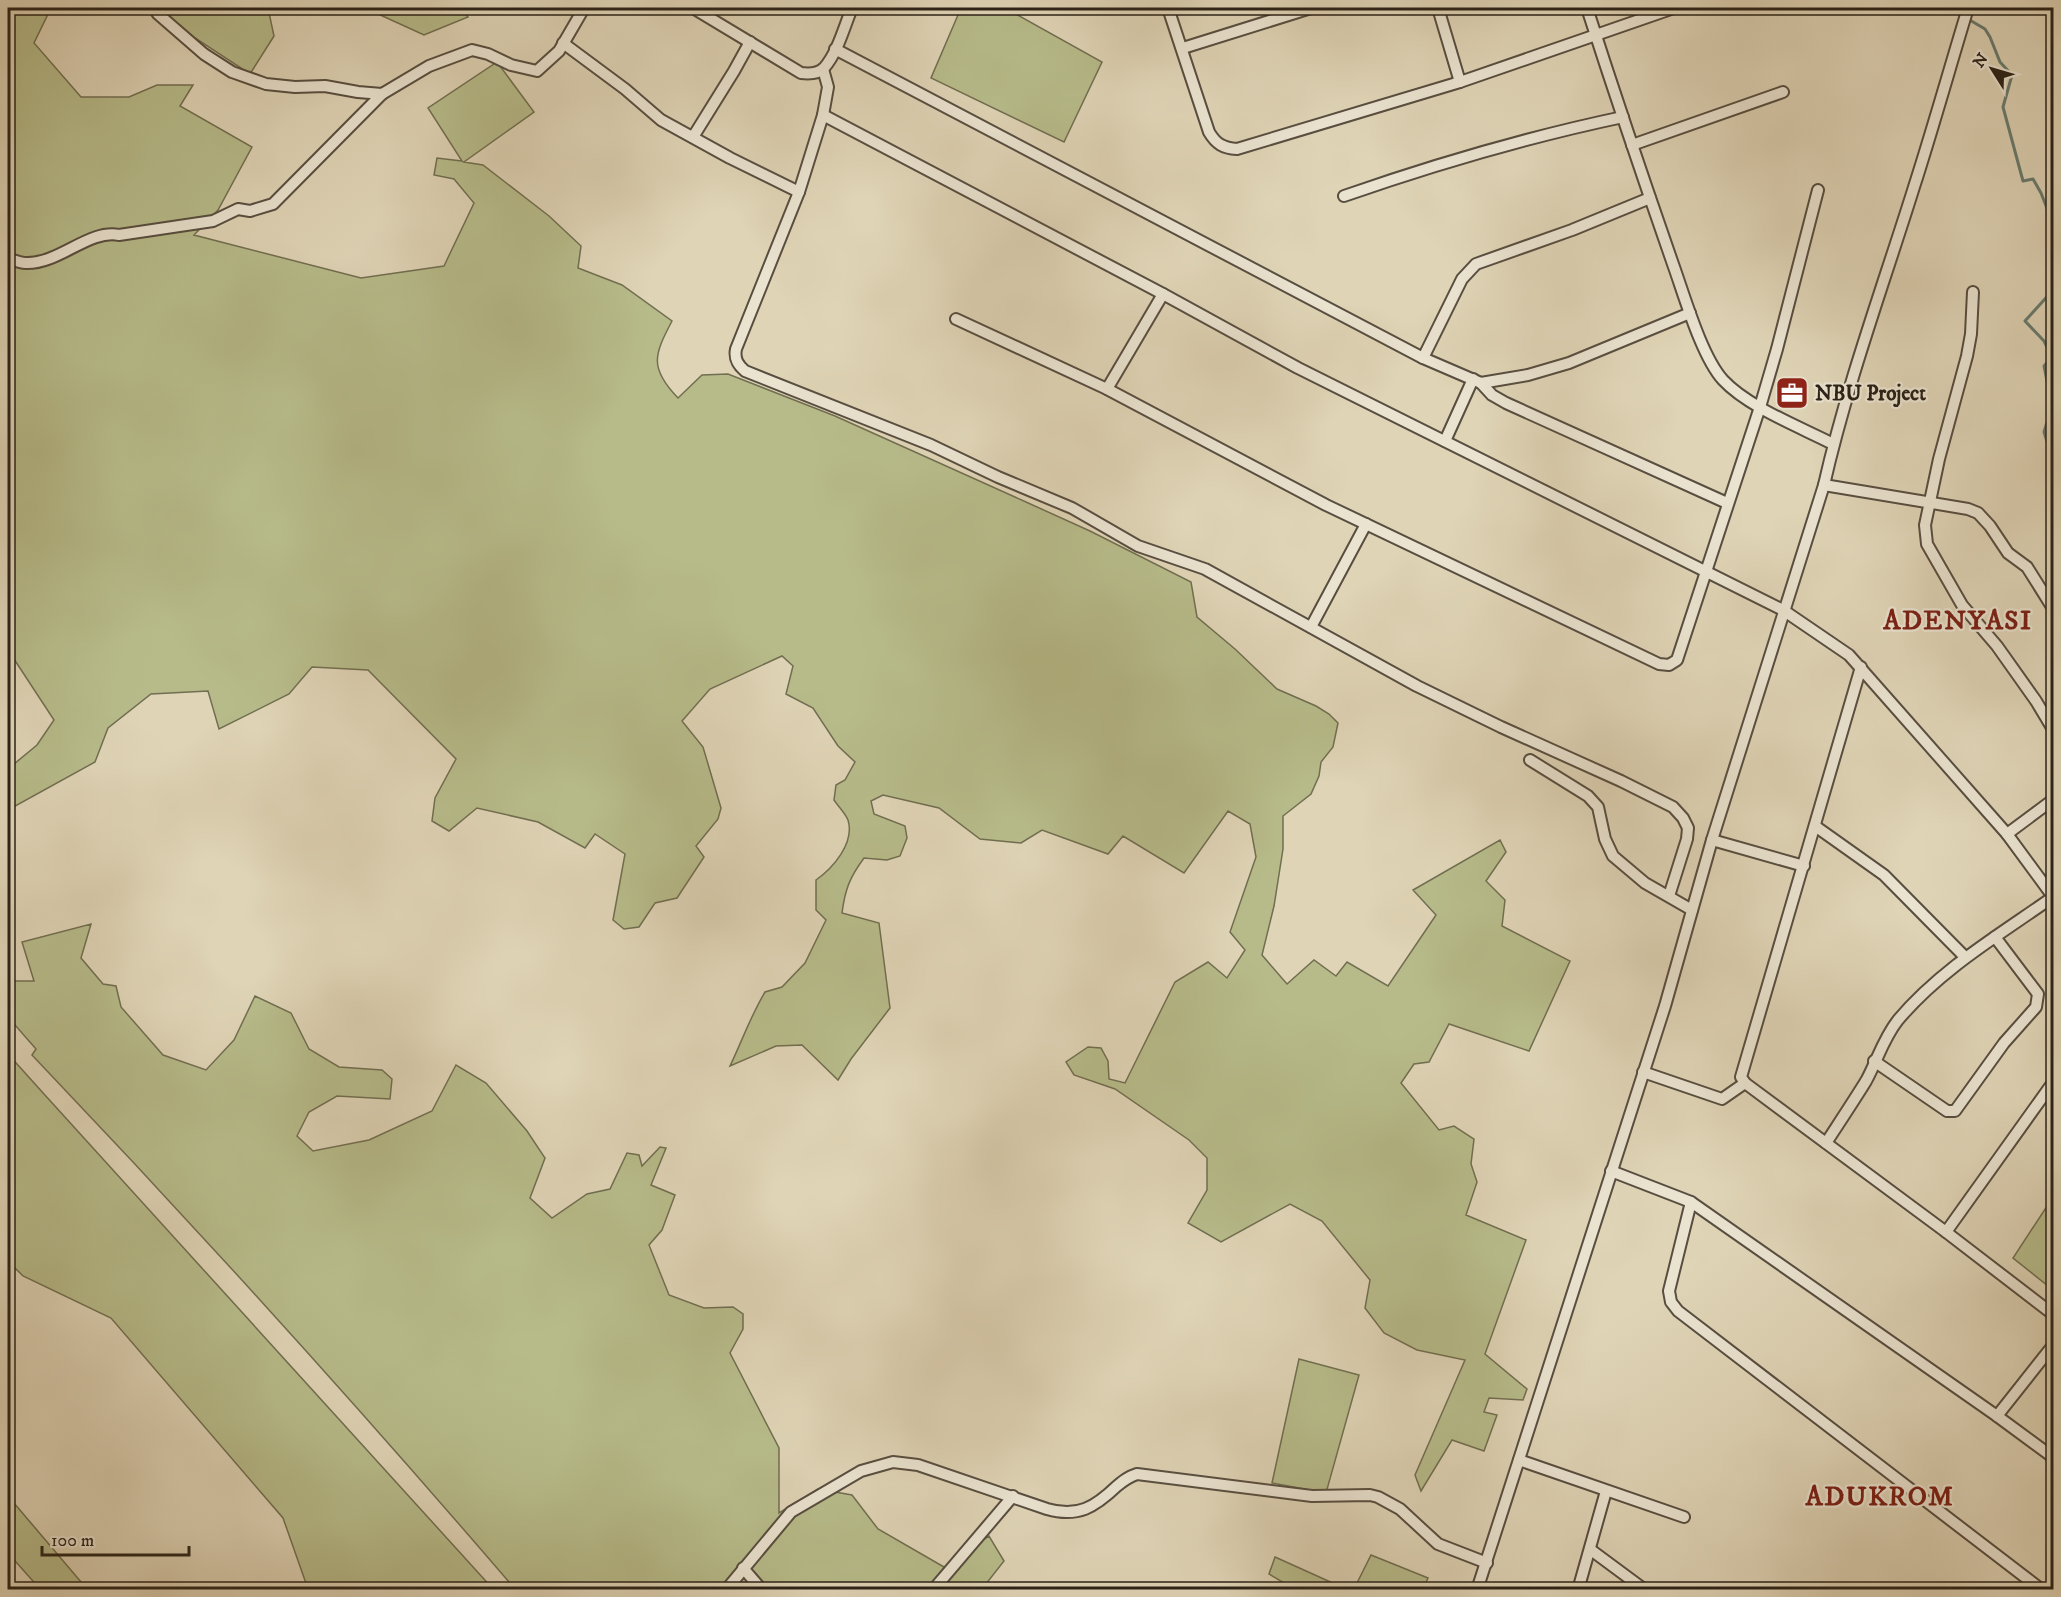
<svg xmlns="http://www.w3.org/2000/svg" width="2061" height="1597" viewBox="0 0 2061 1597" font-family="'IM FELL DW Pica',serif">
<rect width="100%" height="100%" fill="#dfd4b6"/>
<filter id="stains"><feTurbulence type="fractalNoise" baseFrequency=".00333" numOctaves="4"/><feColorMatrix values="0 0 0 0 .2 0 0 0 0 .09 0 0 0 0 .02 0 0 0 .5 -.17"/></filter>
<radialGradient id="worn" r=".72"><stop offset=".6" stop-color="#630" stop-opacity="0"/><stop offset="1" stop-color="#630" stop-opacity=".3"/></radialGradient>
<!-- green -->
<g fill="#b7bb8a" stroke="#716e51" stroke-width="1.5">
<path d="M8,8h43l-17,35 47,54h48l28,-12h36l-13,21 72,41 -34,63 -24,25 167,43 83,-12 30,-63 -20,-24 -20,-4 3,-17 25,3 -34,-53 69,-46 37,50 -70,50 19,3 66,51 32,30 -3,22 44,17 50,36c-18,34 -23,47 6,77l24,-23 26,-1 107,42 191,86 64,29 101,51 6,35 38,32 42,40 39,17 13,8 9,9 -5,24 -12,15 -2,14 -8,18 -28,22v33l-9,57 -12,49 25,29 27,-24 22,16 11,-14 41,24 48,-71 -23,-25 87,-50 6,12 -20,29 19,19 -3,26 68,35 -41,90 -80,-27 -20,38 -15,2 -13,19 38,47 15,-4 20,13 -3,25 6,18 -11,33 60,25 -41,114 42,35 -4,11 -34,-2 -5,14 13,3 -13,36 -32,-11 -31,51 -6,-16 50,-115 -48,-10 -33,-17 -19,-25 5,-28 -48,-59 -32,-17 -69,38 -33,-19 19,-33v-32l-18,-18 -74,-51 -41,-14 -8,-13 22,-15 13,1 7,13 1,18 16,4 50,-101 33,-20 19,16 18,-28 -15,-18 26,-75 -6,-33 -22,-13 -44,62 -61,-37 -15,18 -66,-24 -21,13 -41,-4 -41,-31 -56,-13 -12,6 3,13 31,12 2,12 -7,18 -13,4 -23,-2c-14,19 -19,31 -22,55l37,10 11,85 -39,51 -13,21 -36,-35 -26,1 -46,20c12,-25 21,-51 35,-74l17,-5 23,-24 21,-43 -10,-10v-30c17,-12 39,-37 32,-60 -2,-6 -10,-14 -14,-20l2,-15 9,-5 10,-18 -17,-16 -25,-38 -27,-14 7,-28 -11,-10 -72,33 -28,32 21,26 18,61 -3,11 -22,27 8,11 -27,41 -22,5 -16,24 -15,2 -11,-9 12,-66 -30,-20 -10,14 -47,-26 -61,-14 -28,23 -17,-10 3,-23 21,-39 -88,-89 -56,-3 -23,27 -70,35 -11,-38 -57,3 -43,34 -13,34 -87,48v-41l29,-24 17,-25 -40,-61 -6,-7z"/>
<path d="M159,8h109l6,28 -24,38 -55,-36z"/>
<path d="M365,8h94l9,9 -44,18z"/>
<path d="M961,8h44l97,54 -38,80 -133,-64z"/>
<path d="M91,924l-10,34 22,26 13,2 5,21 42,48 43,15 28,-30 21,-44 36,17 18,36 30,18 43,3 10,9 -2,20 -53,-3 -28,16 -12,24 16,15 56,-11 63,-29 24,-46 30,18 41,48 18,27 -15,40 22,20 35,-24 23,-5 17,-36 12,2 3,11 18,-19 6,1 -15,37 24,10 -13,35 -13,15 20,50 35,13 29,-1 10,7v15l-13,24 49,95v65l39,-24 34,6 26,34 66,38 45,-31 15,25 -22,28h-467c-156,-182 -317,-360 -483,-534l4,-6 -28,-32v-36h26l-12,-39z"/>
<path d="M8,1054l36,40 449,495h-185l-25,-71 -172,-200 -88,-42 -15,-15z"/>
<path d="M2053,1197v93l-40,-32z"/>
<path d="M1299,1359l60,16 -33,118 -54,-10z"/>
<path d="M8,1496l79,93h-47l-32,-36z"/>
<path d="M1371,1555l57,23 -5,11h-69z"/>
<path d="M1275,1557l71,32h-52l-25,-15z"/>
</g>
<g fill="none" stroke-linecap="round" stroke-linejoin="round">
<!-- stream -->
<g stroke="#697c71" stroke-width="3">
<path d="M1949,8l13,8"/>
<path d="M1968,19l17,10 5,8 10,25 12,13 -9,32 20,74 10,-2 8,14 13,33"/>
<path d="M2054,289l-29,32 19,20 8,16 -8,9 8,40 -8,26 10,32"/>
</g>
<defs>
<g id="minor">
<path d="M154,8l4,6 46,40 28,18 34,12 29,3 30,-1 33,6 24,2 47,-28 43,-16 16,4 23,11 26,6 22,-20 25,-43"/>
<path d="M693,8l108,65c8,1 17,1 23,-5 14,-16 20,-41 28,-60"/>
<path d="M1168,8l41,124c7,12 14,16 28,17l223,-67 214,-74"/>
<path d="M1438,8l22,74"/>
<path d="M1587,8c28,87 57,173 87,259 11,31 28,90 49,113 25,27 77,47 110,64"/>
<path d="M563,43l62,46 36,31 69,38 69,34"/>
<path d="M1183,48l128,-40"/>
<path d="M835,49l588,309 58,25 47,-8 41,-12 121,-50"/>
<path d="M823,69l5,18 -5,28 -24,77 -63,157c-2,10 2,16 9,22l186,74 67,32 74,31 66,38 67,23 212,117 84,41 120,54 52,26 10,11 5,10 -1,11 -18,57"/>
<path d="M823,115l340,179 135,74 485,242 66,45 158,179 47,64"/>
<path d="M693,137l41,-66 16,-29"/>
<path d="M1632,145l151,-53"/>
<path d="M1344,196c92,-32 184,-59 279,-79"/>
<path d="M8,258c5,2 12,5 18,5 33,1 63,-34 93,-28l94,-14 25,-12 12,2 23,-7 109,-110"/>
<path d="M1973,292l-2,42 -4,22 -28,103 -14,66 2,19 35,61 35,41 39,55 18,30"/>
<path d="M956,319l151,70 219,116 333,159 10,1 8,-5 83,-253 17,-58 41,-159"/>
<path d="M1423,358l39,-79 14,-15 96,-34 78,-32"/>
<path d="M1481,383l11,12 14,8 221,100"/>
<path d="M1107,389l56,-95"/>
<path d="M1445,441l28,-62"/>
<path d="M1824,485l144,24 10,4 12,13 18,27 19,14 27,43"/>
<path d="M1311,627l55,-103"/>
<path d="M1861,667l-120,410 4,6 201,149 108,83"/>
<path d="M1530,760l58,36 10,11 7,32 8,17 32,27 47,27"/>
<path d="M1815,826l69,49 81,82"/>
<path d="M2007,834l47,-35"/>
<path d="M1712,840l92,26"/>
<path d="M1874,1061l73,50h8l49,-68 32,-36 2,-13 -43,-57"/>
<path d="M1643,1072l79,27 23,-16"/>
<path d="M1826,1143c13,-20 27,-41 40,-62 11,-20 17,-42 32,-61 43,-51 101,-85 155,-123"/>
<path d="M1611,1171l80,31 306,214 57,42"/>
<path d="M1691,1202l-22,89 2,11 7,9 364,279"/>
<path d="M1946,1232l108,-151"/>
<path d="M1997,1416l57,-72"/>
<path d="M1519,1460l165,57"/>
<path d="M1591,1550l54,40"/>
<path d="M743,1568l19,22"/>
<path d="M726,1590l65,-78 70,-41 32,-9 25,3 129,44c31,9 48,-2 70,-23 7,-6 11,-9 20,-12l175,22 58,-1 8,2 22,12 38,35 49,19"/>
<path d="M933,1590l80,-94"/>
<path d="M1477,1590l188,-584 47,-166 112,-355c23,-101 59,-199 90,-298 19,-59 36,-120 54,-179"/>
<path d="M1578,1590l28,-99"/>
</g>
</defs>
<!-- minor casing -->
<use href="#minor" stroke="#584e40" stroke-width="14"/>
<!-- minor -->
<use href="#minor" stroke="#eae3d0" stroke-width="10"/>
</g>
<!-- icons -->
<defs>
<symbol id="office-square" viewBox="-11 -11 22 22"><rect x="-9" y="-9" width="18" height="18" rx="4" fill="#8f2418" stroke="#eae3d0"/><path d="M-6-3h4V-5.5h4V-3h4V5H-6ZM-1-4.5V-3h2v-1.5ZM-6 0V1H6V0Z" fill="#fff"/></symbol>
</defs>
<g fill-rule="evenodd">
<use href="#office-square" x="1773" y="374" width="38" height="38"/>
</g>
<g text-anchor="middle" stroke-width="4.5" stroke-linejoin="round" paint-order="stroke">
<!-- poi labels -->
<g font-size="21" font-weight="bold" fill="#2b2218" stroke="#eae3d0" text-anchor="start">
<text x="1815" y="400">NBU Project</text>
</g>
<!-- district labels -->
<g font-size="27" font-weight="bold" letter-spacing="1.5" fill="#7a1f14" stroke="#eae3d0">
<text x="1958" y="629">ADENYASI</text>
<text x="1880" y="1505">ADUKROM</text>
</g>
</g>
<!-- margin -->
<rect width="2061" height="1597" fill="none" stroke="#dfd4b6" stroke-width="30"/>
<rect x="9" y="9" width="2043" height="1579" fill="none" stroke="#2b2218" stroke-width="3"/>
<rect x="15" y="15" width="2031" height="1567" fill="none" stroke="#2b2218" stroke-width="1.5"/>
<!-- north arrow -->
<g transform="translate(1992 69) rotate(307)" stroke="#eae3d0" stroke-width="4.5" paint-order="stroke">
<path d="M0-4.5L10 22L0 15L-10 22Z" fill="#2b2218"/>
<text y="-9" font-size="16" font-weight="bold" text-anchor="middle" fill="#2b2218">N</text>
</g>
<!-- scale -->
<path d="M42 1546v9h147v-9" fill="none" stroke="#2b2218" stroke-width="3"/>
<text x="51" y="1546" font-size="18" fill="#2b2218" stroke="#eae3d0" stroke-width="4.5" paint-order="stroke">100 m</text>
<rect width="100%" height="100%" filter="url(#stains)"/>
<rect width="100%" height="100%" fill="url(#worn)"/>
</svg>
